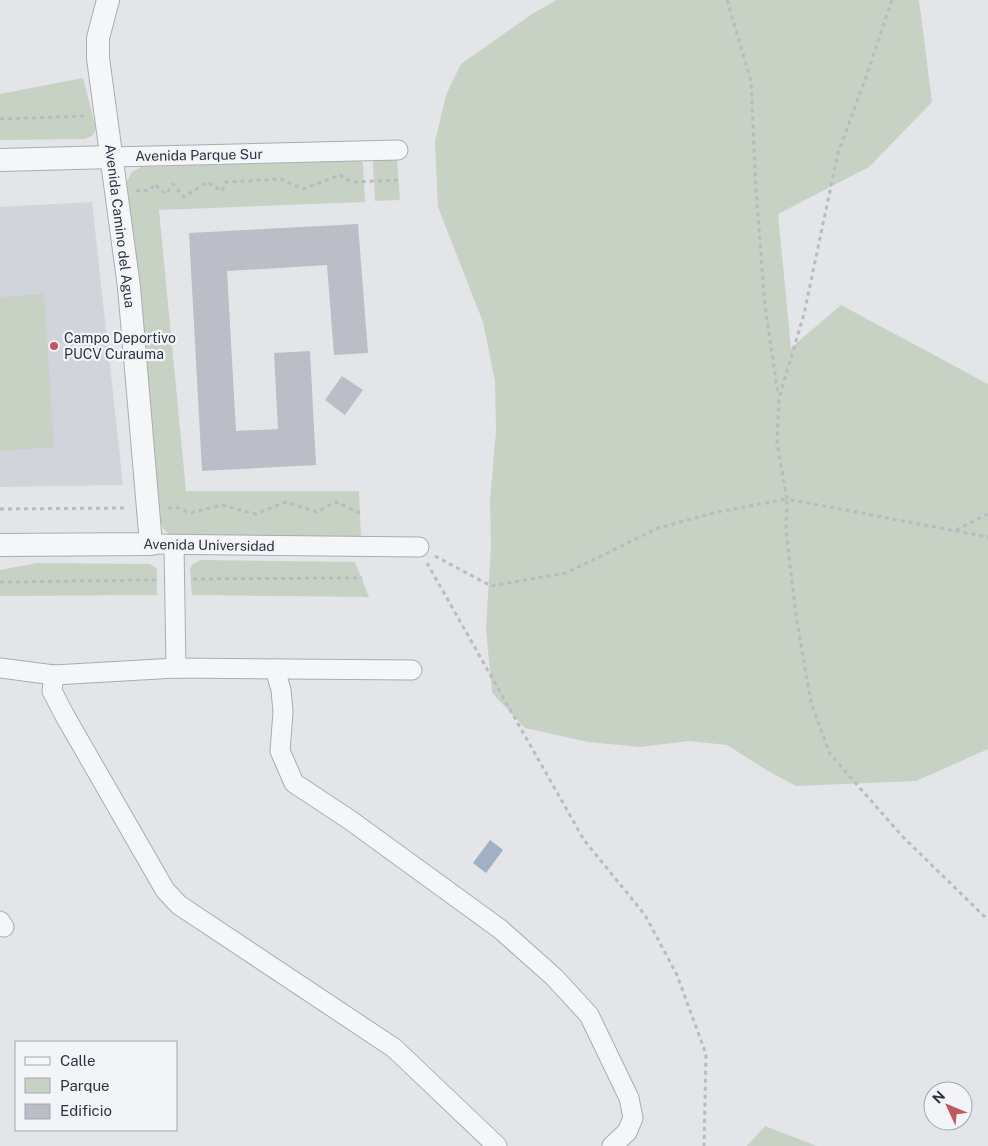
<svg xmlns="http://www.w3.org/2000/svg" width="988" height="1146" viewBox="0 0 988 1146" font-family="'Public Sans',sans-serif">
<rect width="100%" height="100%" fill="#e3e5e9"/>
<!-- built -->
<path fill="#d1d4db" d="M92,202l31,283 -123,2v-280z"/>
<!-- green -->
<g fill="#c7d2c5">
<path d="M557,0h362l13,102 -63,65 -91,47 13,134 50,-43 147,79v365l-72,32 -120,5 -28,-15 -41,-26 -38,-4 -49,6 -52,-5 -63,-14 -33,-35 -6,-64 5,-83 -1,-45 6,-70 -1,-50 -12,-59 -45,-115 -3,-65 11,-47 15,-31 71,-50z"/>
<path d="M83,78l13,51 -4,7 -7,3 -85,1v-46z"/>
<path d="M397,158l3,42 -25,1 -2,-38 2,-3z"/>
<path d="M360,161l3,2 2,39 -206,8 27,281h173l2,46h-186l-10,-6 -5,-9 -34,-339 6,-11 9,-5z"/>
<path d="M44,294l10,153 -54,4v-154z"/>
<path d="M201,560l154,2 14,35 -177,-2 -2,-26 3,-5z"/>
<path d="M37,563l113,1 7,5v26l-157,1v-26z"/>
<path d="M765,1126l52,20h-70z"/>
</g>
<!-- water -->
<path fill="#a2b0c5" d="M490,840l13,10 -17,23 -13,-10z"/>
<!-- building -->
<g fill="#bbbec6">
<path d="M358,224l10,129 -34,2 -7,-90 -100,6 9,160 42,-2 -4,-76 36,-2 6,114 -114,6 -13,-238z"/>
<path d="M342,376l21,14 -18,25 -20,-15z"/>
</g>
<g fill="none" stroke-linecap="round" stroke-linejoin="round">
<defs>
<g id="minor">
<path d="M112,157l286,-7"/>
<path d="M151,544l268,3"/>
<path d="M174,545l2,123"/>
<path d="M0,668l54,7 122,-7 236,2"/>
<path d="M275,669l6,21 2,22 -3,39 14,32 56,37 150,109 54,48 35,38 40,83 4,20 -6,14 -15,14"/>
<path d="M54,675l-2,16 13,25 100,174 14,15 215,143 103,98"/>
<path d="M0,921l4,6"/>
</g>
<g id="tertiary">
<path d="M0,160l112,-3"/>
<path d="M0,545l151,-1 -22,-257 -31,-229v-20l10,-38"/>
</g>
</defs>
<!-- minor casing -->
<use href="#minor" stroke="#a9acb3" stroke-width="21"/>
<!-- tertiary casing -->
<use href="#tertiary" stroke="#a9acb3" stroke-width="24"/>
<!-- path -->
<g stroke="#b9bbc1" stroke-width="3" stroke-dasharray="4 4" stroke-linecap="butt">
<path d="M727,0l24,81 5,109 9,116 13,88"/>
<path d="M892,0l-27,80 -27,73 -34,161 -25,84 -2,45 10,56 201,38"/>
<path d="M0,119l84,-3"/>
<path d="M136,191l15,-1 3,-6 12,10 7,-10 11,13 23,-15 15,9 4,-9 55,-3 22,10 37,-14 11,7 48,-2"/>
<path d="M168,508h11l11,5 32,-8 33,9 31,-12 31,10 19,-10 24,11"/>
<path d="M0,509l127,-1"/>
<path d="M956,530l32,-16"/>
<path d="M435,556l56,30 75,-13 92,-45 59,-16 70,-13 -1,32 10,85 15,87 19,51 72,82 86,84"/>
<path d="M427,563l157,277 61,75 32,60 29,79 -2,92"/>
<path d="M193,579l169,-1"/>
<path d="M0,582l157,-2"/>
</g>
<!-- minor -->
<use href="#minor" stroke="#f5f6f8" stroke-width="19"/>
<!-- tertiary -->
<use href="#tertiary" stroke="#f5f6f8" stroke-width="22"/>
</g>
<!-- markers -->
<circle fill="#bf575c" stroke="#f2f4f7" stroke-width="2" cx="54" cy="346" r="5"/>
<g text-anchor="middle" stroke-width="4.5" stroke-linejoin="round" paint-order="stroke">
<!-- street labels -->
<g font-size="14" fill="#2d3240" stroke="#f2f4f7">
<text transform="translate(199 155) rotate(-1)" y="5">Avenida Parque Sur</text>
<text transform="translate(120 226) rotate(83)" y="5">Avenida Camino del Agua</text>
<text transform="translate(209 545) rotate(1)" y="5">Avenida Universidad</text>
</g>
<!-- poi labels -->
<g font-size="14" fill="#2d3240" stroke="#f2f4f7" text-anchor="start">
<text x="64" y="343">Campo Deportivo<tspan x="64" dy="16">PUCV Curauma</tspan></text>
</g>
</g>
<!-- legend -->
<rect x="15" y="1041" width="162" height="90" fill="#f2f4f7" stroke="#a3a6ae"/>
<rect x="25" y="1057" width="25" height="8" fill="#f5f6f8" stroke="#a3a6ae"/>
<text x="60" y="1066" font-size="15" fill="#2d3240">Calle</text>
<rect x="25" y="1078" width="25" height="15" fill="#c7d2c5" stroke="#a3a6ae"/>
<text x="60" y="1091" font-size="15" fill="#2d3240">Parque</text>
<rect x="25" y="1104" width="25" height="15" fill="#bbbec6" stroke="#a3a6ae"/>
<text x="60" y="1116" font-size="15" fill="#2d3240">Edificio</text>
<!-- north arrow -->
<g transform="translate(948 1106) rotate(314)"><circle r="24" fill="#f2f4f7" stroke="#a3a6ae"/>
<path d="M0-4L9 19L0 12L-9 19Z" fill="#bf575c"/>
<text y="-8" font-size="14" font-weight="bold" text-anchor="middle" fill="#2d3240">N</text>
</g>
</svg>
